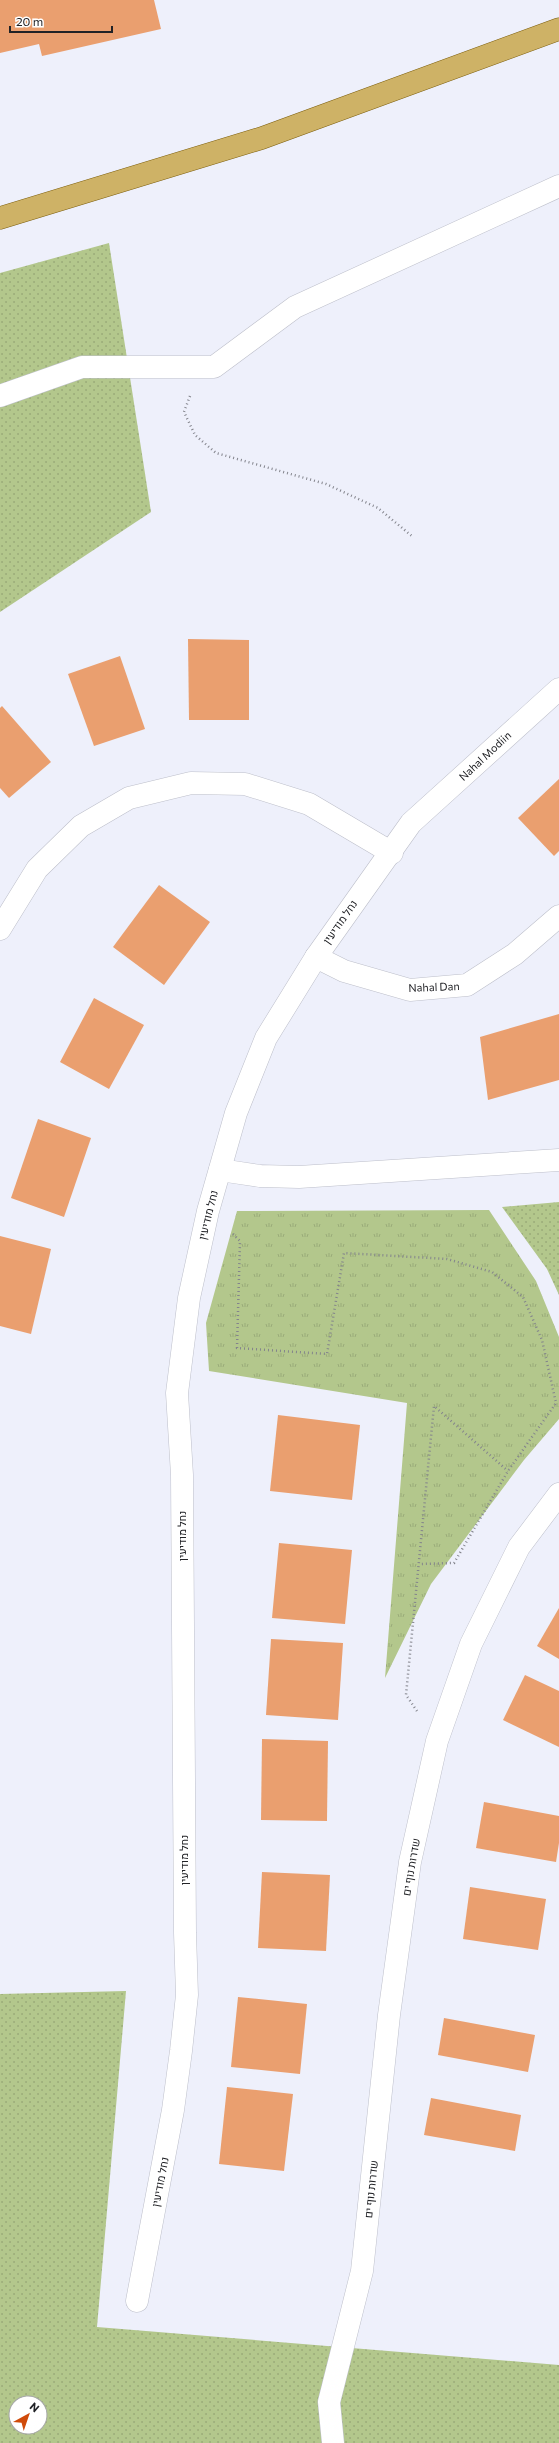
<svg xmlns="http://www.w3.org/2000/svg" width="559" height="2443" viewBox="0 0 559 2443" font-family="Commissioner,Heebo,sans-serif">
<defs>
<pattern id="grass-dots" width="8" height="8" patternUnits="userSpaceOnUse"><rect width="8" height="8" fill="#b3c78c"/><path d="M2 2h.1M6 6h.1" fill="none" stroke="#9aab79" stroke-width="1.8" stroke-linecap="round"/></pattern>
<pattern id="park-tufts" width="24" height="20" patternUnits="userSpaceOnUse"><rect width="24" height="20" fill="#b3c78c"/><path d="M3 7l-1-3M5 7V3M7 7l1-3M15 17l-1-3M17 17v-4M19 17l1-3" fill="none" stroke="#9aab79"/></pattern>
</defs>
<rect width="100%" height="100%" fill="#eef0fb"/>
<!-- grass -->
<g fill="url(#grass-dots)" fill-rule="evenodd">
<path d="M109,243l42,269 -151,100v-339z"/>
<path d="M559,1202v93l-12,-26 -45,-62z"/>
<path d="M126,1991l-29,336 462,38v78h-559v-449zM16,2403h24v24h-24z"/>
</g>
<!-- park -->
<path fill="url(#park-tufts)" d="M489,1210l47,71 23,56v82l-35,41 -93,124 -46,94 22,-275 -198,-32 -3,-48 31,-112z"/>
<!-- building -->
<g fill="#ea9f6f">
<path d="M0,0h154l7,29 -119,27 -3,-12 -39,9z"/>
<path d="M188,639l61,1v80h-60z"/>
<path d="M120,656l25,73 -51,17 -26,-72z"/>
<path d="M2,706l49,56 -42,36 -9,-10v-80z"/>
<path d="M559,779v72l-5,5 -36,-38z"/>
<path d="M159,885l51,37 -46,63 -51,-38z"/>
<path d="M94,998l50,27 -35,64 -49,-27z"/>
<path d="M559,1014v66l-71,20 -8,-63z"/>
<path d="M38,1119l53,19 -27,79 -53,-19z"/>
<path d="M0,1236l51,13 -20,85 -31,-8z"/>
<path d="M278,1415l82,10 -8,75 -82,-9z"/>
<path d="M279,1543l73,7 -7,74 -73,-6z"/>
<path d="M559,1608v51l-22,-13z"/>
<path d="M271,1639l72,4 -5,77 -72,-5z"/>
<path d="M525,1675l34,16v56l-56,-27z"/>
<path d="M262,1739l66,2 -1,80 -66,-1z"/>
<path d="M484,1802l75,14v27l-3,19 -80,-14z"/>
<path d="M262,1872l68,3 -4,76 -68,-3z"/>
<path d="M470,1887l76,12 -8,51 -75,-11z"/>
<path d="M238,1997l69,7 -7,70 -69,-7z"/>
<path d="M444,2018l91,17 -7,37 -90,-17z"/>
<path d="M227,2087l66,7 -9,77 -65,-7z"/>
<path d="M431,2098l90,17 -6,36 -91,-16z"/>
</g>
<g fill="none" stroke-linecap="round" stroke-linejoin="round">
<defs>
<g id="minor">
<path d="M0,396l82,-29h132l81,-60 264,-121"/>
<path d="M0,929l37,-60 44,-43 48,-28 62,-15 54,1 64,20 83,49"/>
<path d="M316,957l28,14 66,19 57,-5 48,-31 44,-38"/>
<path d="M220,1170l40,6 39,1 260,-17"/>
<path d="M137,2301l36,-191 8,-59 6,-56 -2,-62 -3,-458 -5,-82 12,-95 19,-87 28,-98 30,-75 50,-81 95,-134 148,-134"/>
<path d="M333,2443l-4,-41 33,-131 27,-256 21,-153 27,-121 34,-97 48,-97 40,-53"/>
</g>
<path id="major" d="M0,218l262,-80 297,-109"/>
</defs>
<!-- minor casing -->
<use href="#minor" stroke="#bdbfca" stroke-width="23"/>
<!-- major casing -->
<use href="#major" stroke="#7c5e0d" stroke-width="23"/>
<!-- path -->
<g stroke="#83848c" stroke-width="2.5" stroke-dasharray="1 3" stroke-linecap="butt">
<path d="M190,396l-6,16 11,23 21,18 110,31 52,24 35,29"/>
<path d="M233,1234l7,7 -3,107 90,6 17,-101 103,6 45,13 31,25 19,43 14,63 -48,68 -54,92 -35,1"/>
<path d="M417,1711l-11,-16 28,-289 74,65"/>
</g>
<!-- minor -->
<use href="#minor" stroke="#fff" stroke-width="22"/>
<!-- major -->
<use href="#major" stroke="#ceb266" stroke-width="22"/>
</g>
<g text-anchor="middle" stroke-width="3" stroke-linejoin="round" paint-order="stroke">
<!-- street labels -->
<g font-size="11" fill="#212226" stroke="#fff">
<text transform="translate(485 756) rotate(-43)" y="4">Nahal Modiin</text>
<text transform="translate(340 922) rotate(-55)" y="4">נחל מודיעין</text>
<text transform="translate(434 987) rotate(-2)" y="4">Nahal Dan</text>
<text transform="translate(208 1215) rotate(-76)" y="4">נחל מודיעין</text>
<text transform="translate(182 1536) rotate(-90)" y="4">נחל מודיעין</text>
<text transform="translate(184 1860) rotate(-90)" y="4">נחל מודיעין</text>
<text transform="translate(411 1867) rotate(-80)" y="4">שדרות נוף ים</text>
<text transform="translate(160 2182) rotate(-79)" y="4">נחל מודיעין</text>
<text transform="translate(371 2189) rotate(-84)" y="4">שדרות נוף ים</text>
</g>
</g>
<!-- north arrow -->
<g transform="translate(28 2415) rotate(40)"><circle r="19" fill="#ffffff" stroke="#a6a7a8"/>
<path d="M0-3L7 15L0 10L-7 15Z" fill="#d04b0a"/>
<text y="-6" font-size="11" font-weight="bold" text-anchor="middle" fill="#212226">N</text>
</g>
<!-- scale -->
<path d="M10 26v6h102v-6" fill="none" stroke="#212226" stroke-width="2"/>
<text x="16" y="26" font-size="12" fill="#212226" stroke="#ffffff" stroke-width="3" paint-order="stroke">20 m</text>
</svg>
